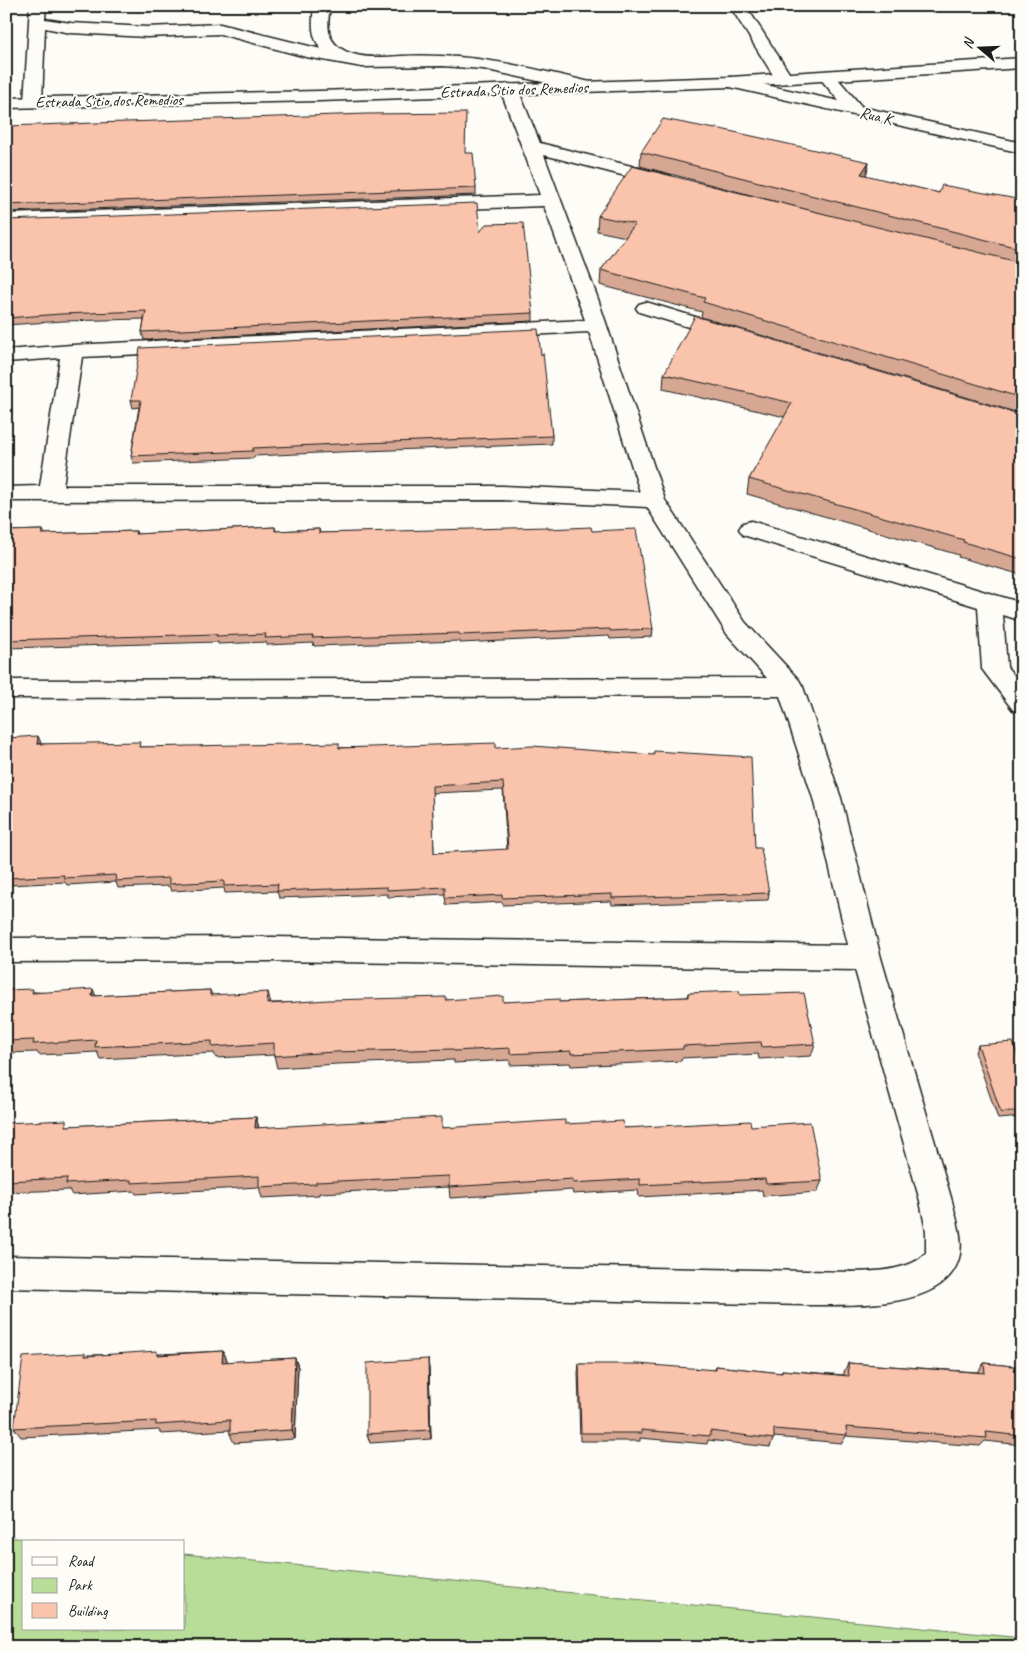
<svg xmlns="http://www.w3.org/2000/svg" width="1028" height="1653" viewBox="0 0 1028 1653" font-family="Caveat,sans-serif">
<rect width="100%" height="100%" fill="#fdfcf7"/>
<filter id="ink" filterUnits="userSpaceOnUse"><feTurbulence type="fractalNoise" baseFrequency=".02" numOctaves="2"/><feDisplacementMap in="SourceGraphic" scale="10" xChannelSelector="R" yChannelSelector="G"/><feConvolveMatrix kernelMatrix="1 2 1 2 8 2 1 2 1" color-interpolation-filters="sRGB"/></filter>
<g filter="url(#ink)">
<!-- green -->
<path fill="#b7dd98" stroke="#6a7c5a" d="M6,1537l52,5h-34v87h160v-75l838,84v9h-1016z"/>
<g fill="none" stroke-linecap="round" stroke-linejoin="round">
<defs>
<g id="minor">
<path d="M30,6h16l-1,13 26,4 76,4 73,-3 101,25c-10,-13 -9,-26 -7,-43h16c-2,15 -5,32 10,42 18,12 41,9 62,8 68,-3 123,10 188,26l3,4 -3,4 -6,1 -101,-22 -41,-3 -80,1 -56,-10 -86,-23 -73,3 -76,-4 -26,-5 -3,74 -3,4 -6,1 -6,-1 -3,-4z"/>
<path d="M730,6h16l47,73 -3,4h-12z"/>
<path d="M827,72l6,1 29,34 160,36v10l-292,-66 -6,-1 -3,-4 3,-4 6,-1 109,24 -20,-24 2,-4z"/>
<path d="M509,84l6,1 3,4 22,54 131,33 2,4 -2,4 -7,2 -120,-31 54,144 67,201 80,122 54,58 4,7 38,111 40,160 71,243c4,17 11,36 8,53 -11,58 -110,50 -153,51l-801,-17v-32l801,15c31,0 98,7 119,-18v-22l-6,-30 -65,-231 -583,-9 -266,1v-24l266,-1 576,8 -35,-147 -33,-102 -774,2v-18l761,-2 -40,-44 -80,-127 -145,-7 -496,1v-14l34,-1 20,-128 -54,4v-12l66,-5 513,-25 -41,-114 -538,20v-12l534,-19 -40,-106 3,-4zM589,332l51,160 -138,-6h-439l19,-129z"/>
<path d="M646,302l89,27 3,4 -3,4 -7,2 -89,-27 -3,-4 3,-4z"/>
<path d="M751,521l271,82v18l-19,-6 4,52 15,18v27l-9,-2 -31,-41 -4,-62 -235,-72 -4,-6 4,-6z"/>
</g>
<path id="tertiary" d="M1022,58v10l-292,19 -411,14 -313,7v-10l313,-7 411,-14z"/>
</defs>
<!-- minor casing -->
<use href="#minor" stroke="#1c1c1c" stroke-width="3"/>
<!-- tertiary casing -->
<use href="#tertiary" stroke="#1c1c1c" stroke-width="3"/>
<!-- minor -->
<use href="#minor" fill="#fdfcf7" fill-rule="evenodd"/>
<!-- tertiary -->
<use href="#tertiary" fill="#fdfcf7" fill-rule="evenodd"/>
</g>
<!-- wall -->
<g fill="#d6a894" stroke="#1c1c1c" fill-rule="evenodd">
<path d="M6,126l459,27 11,35v7l-470,17z"/>
<path d="M641,152l228,10 -3,14 73,17 83,7v214l-321,-97 1,-5 -102,-27 1,-15 25,-33 -29,-6 1,-15h233l-191,-50z"/>
<path d="M6,220l474,12 53,81v8l-389,19 -2,-8 2,-13 -81,2 -57,4z"/>
<path d="M541,355l11,81v8l-213,8 -85,4v2l-121,5 -2,-7 8,-49 -6,1 -2,-8z"/>
<path d="M664,374l358,41v160l-64,-18 1,-2 -212,-61 2,-15 36,-62 -122,-28z"/>
<path d="M275,527l1,4 43,-2 1,4 228,-4 44,2 61,98 -1,8 -42,2 -1,-3 -149,7v-2l-146,5 -1,-3 -46,2 -1,-3 -48,2v-2l-212,6v-117l37,-1 2,4 91,-3 1,3z"/>
<path d="M6,738l35,6 100,3 355,1 259,100 14,45 -1,7 -156,5 -1,-4 -108,4 -1,-3 -56,3 -1,-11 -57,3 -1,-3 -108,4 -2,-7 -52,2 -1,-5 -53,3 -2,-5 -51,2 -2,-6 -49,3 -2,-3 -54,3 -1,-3h-4zM503,790l4,60 -73,3 -2,-60z"/>
<path d="M6,990l90,6 114,-6 2,5 59,8 175,-3 57,2h56l128,-5 1,-4 52,2 75,49 -4,12 -52,3 -1,-5 -76,4 -1,3 -110,5 -1,-3 -60,2v-5l-56,3v-3l-117,4 -60,4 -3,-13 -58,3 -2,-5 -114,6 -3,-7 -58,3 -2,-3 -31,1z"/>
<path d="M978,1045l44,23v49l-24,2 -23,-67z"/>
<path d="M256,1117l3,11h183l123,-4 59,4 127,-2 71,55 -5,11 -54,4 -1,-6 -123,7 -1,-7 -65,4 -1,-4 -122,8 -1,-11 -130,6v2l-57,3 -3,-11 -123,7 -2,-3 -62,4 -3,-5 -63,2v-69l63,3z"/>
<path d="M223,1351l4,9v2l68,-4 3,9 -3,72 -61,4 -4,-9v-4l-69,4 -2,-4 -138,7 -7,-9 73,-73 72,-1z"/>
<path d="M848,1363l130,9 6,-9 38,4v78l-37,-4 -5,5 -134,-10 -4,7 -68,-6 -4,10 -62,-7 -1,4 -67,-6v3h-60l-2,-68 1,-9 136,6 1,-4 65,7 1,-3 62,5v-3z"/>
<path d="M429,1368l2,71 -61,4 -3,-9z"/>
</g>
<!-- shaded-wall -->
<g fill="#ae8878" stroke="#1c1c1c">
<path d="M869,162l-3,14 -5,-2z"/>
<path d="M38,736l3,7 -4,1z"/>
<path d="M93,989l5,12 -6,-5z"/>
<path d="M268,992l3,12h-4z"/>
<path d="M256,1117l3,12 -4,-1z"/>
<path d="M223,1351l4,9 -1,12 -4,-10z"/>
<path d="M295,1358l3,9 -3,72 -3,-9z"/>
<path d="M428,1359l1,9 2,71 -1,-9z"/>
</g>
<!-- building -->
<g fill="#f9c3ac" stroke="#1c1c1c" fill-rule="evenodd">
<path d="M466,113l-1,40h8l3,35 -470,17v-79l361,-12z"/>
<path d="M663,119l52,10 1,-1 153,34 -8,12 78,19 3,-8 80,15v49l-381,-97z"/>
<path d="M632,166l390,97v135l-319,-96 2,-4 -104,-28 34,-46 -37,-8z"/>
<path d="M477,203l3,29 6,-8 37,-1 10,90 -391,19 4,-21 -85,3 -55,4v-98z"/>
<path d="M695,316l327,99v144l-59,-17 1,-2 -215,-61 43,-76 -128,-29z"/>
<path d="M538,329l3,26 2,-2 9,83 -214,8 -85,4v3l-122,5 10,-56h-10l9,-52z"/>
<path d="M275,527v4l44,-2v4l229,-6v2l43,-2 1,4 44,-2 17,100 -43,2v-2l-150,6 -1,-2 -147,5 1,-2 -48,2 1,-4 -50,2 1,-2 -211,6v-109l37,-1 -1,4 94,-3 -1,3z"/>
<path d="M38,736l-1,8 103,-2 -1,5 200,-4v5l157,-5v5l36,-2 122,9v-4l97,6 4,91h6l8,45 -157,5v-4l-110,4v-3l-57,3v-11l-58,3v-3l-110,4 1,-7 -54,2v-5l-55,3v-6l-54,3 1,-6 -52,3v-3l-56,3 1,-3h-3v-137zM503,782l5,67 -74,4 -2,-67z"/>
<path d="M33,989l-1,4 61,-4 -1,7 118,-6v5l58,-3 -1,12 61,-4 118,-3v3l57,-4v6l56,-3v3l129,-5v-4l51,-2 1,4 64,-2 11,51 -53,3 -1,-5 -78,4v3l-112,5v-3l-61,3v-6l-56,3 -1,-2 -119,3 -60,4v-13l-62,4v-6l-117,6 1,-7 -63,4 1,-4 -28,1v-51z"/>
<path d="M1013,1042l9,26v43l-21,2 -23,-68z"/>
<path d="M256,1117l-1,11 187,-11v11l123,-8v4l58,-3 1,7 126,-7 1,5 59,-4 12,59 -56,3 -1,-5 -125,6v-6l-67,4v-4l-124,8v-11l-133,6v2l-57,3v-11l-128,7v-3l-65,4 1,-6 -61,3v-58l60,-3v6z"/>
<path d="M157,1351v4l66,-4 -1,11 73,-4 -3,72 -62,4v-14l-74,5v-4l-142,7 9,-71 62,-4v3z"/>
<path d="M428,1359l2,71 -63,4v-71z"/>
<path d="M848,1363l137,10 -1,-10 38,4v69l-36,-4 1,6 -141,-11 1,8 -73,-6v10l-64,-8v5l-69,-6 1,3h-61l-2,-69h59l78,6v-4l66,7v-3l67,6z"/>
</g>
</g>
<g text-anchor="middle" stroke-width="4" stroke-linejoin="round" paint-order="stroke">
<!-- far-street labels -->
<g font-size="16" fill="#1c1c1c" stroke="#fdfcf7">
<text transform="translate(514 89) rotate(-2)" y="6">Estrada Sitio dos Remedios</text>
<text transform="translate(109 100) rotate(-1)" y="6">Estrada Sitio dos Remedios</text>
<text transform="translate(876 115) rotate(13)" y="6">Rua K</text>
</g>
</g>
<!-- margin -->
<rect width="1028" height="1653" fill="none" stroke="#fdfcf7" stroke-width="25"/>
<rect x="12" y="12" width="1003" height="1628" fill="none" stroke="#1c1c1c" stroke-width="2" filter="url(#ink)"/>
<!-- legend -->
<rect x="22" y="1540" width="162" height="90" fill="#fdfcf7" stroke="#a3a29f"/>
<rect x="32" y="1557" width="25" height="8" fill="#fdfcf7" stroke="#a3a29f"/>
<text x="68" y="1566" font-size="15" fill="#1c1c1c">Road</text>
<rect x="32" y="1578" width="25" height="15" fill="#b7dd98" stroke="#a3a29f"/>
<text x="68" y="1590" font-size="15" fill="#1c1c1c">Park</text>
<rect x="32" y="1603" width="25" height="15" fill="#f9c3ac" stroke="#a3a29f"/>
<text x="68" y="1616" font-size="15" fill="#1c1c1c">Building</text>
<!-- north arrow -->
<g transform="translate(980 48) rotate(289)" stroke="#fdfcf7" stroke-width="4" paint-order="stroke">
<path d="M0-4L9 19L0 12L-9 19Z" fill="#1c1c1c"/>
<text y="-8" font-size="14" font-weight="bold" text-anchor="middle" fill="#1c1c1c">N</text>
</g>
</svg>
